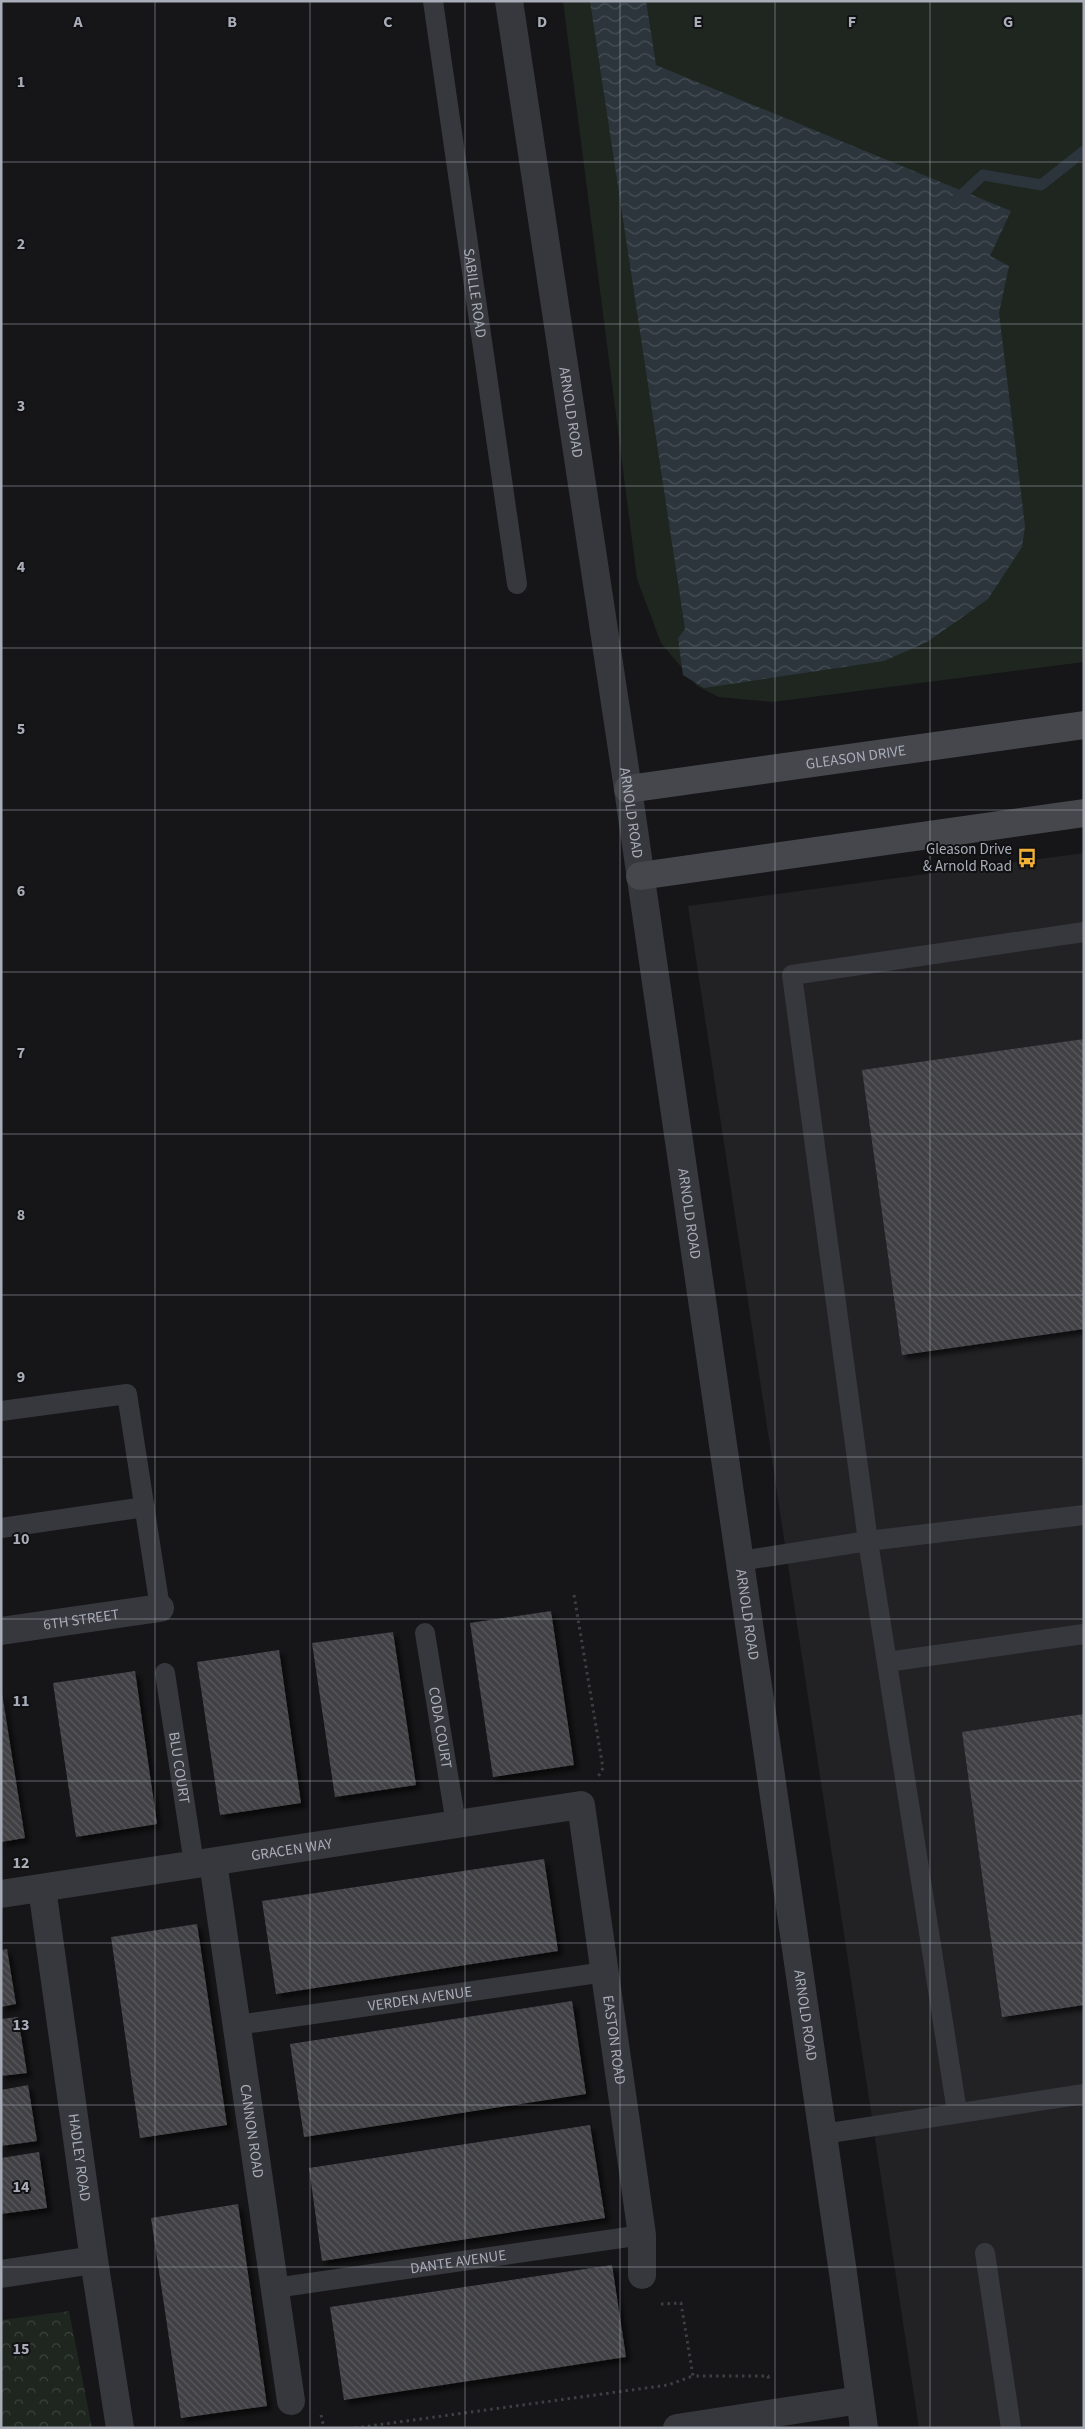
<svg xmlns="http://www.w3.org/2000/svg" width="1085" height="2429" viewBox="0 0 1085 2429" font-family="'Source Sans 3',sans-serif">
<defs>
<pattern id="park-crowns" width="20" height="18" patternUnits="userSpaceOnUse" patternTransform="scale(1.25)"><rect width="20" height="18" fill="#1e261f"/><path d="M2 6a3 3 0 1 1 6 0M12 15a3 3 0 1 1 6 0" fill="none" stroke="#3c433d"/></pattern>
<pattern id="water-waves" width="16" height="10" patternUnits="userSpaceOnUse" patternTransform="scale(1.25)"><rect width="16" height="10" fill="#2c353c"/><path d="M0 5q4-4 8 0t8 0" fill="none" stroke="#485056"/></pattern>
<pattern id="building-back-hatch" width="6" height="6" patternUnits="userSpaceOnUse" patternTransform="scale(1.25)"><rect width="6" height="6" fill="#404145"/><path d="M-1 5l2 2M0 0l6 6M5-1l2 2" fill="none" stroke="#595a5e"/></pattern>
<filter id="shadow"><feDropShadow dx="4.5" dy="4.5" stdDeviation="2.5" flood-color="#0009"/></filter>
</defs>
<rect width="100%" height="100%" fill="#161618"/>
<!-- built -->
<path fill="#222225" d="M1084,853v1575h-165l-231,-1522z"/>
<!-- grass -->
<path fill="#1e261f" d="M563,1h521v661l-311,40 -54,-5 -22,-11 -36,-43 -24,-64z"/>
<!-- park -->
<path fill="url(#park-crowns)" d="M69,2311l23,117h-88l-3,-15v-93z"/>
<!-- water -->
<path fill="url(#water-waves)" d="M590,1h56l10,64 355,146 -21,45 19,10 -10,47 26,213 -3,21 -34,52 -61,43 -43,19 -180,27 -21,-13 -5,-37 7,-9z"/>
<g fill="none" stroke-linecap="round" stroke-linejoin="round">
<!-- stream -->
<path stroke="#2c353c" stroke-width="11" d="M954,202l29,-27 58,10 43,-34"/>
</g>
<!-- building -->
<g fill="url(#building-back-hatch)" filter="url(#shadow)">
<path d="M1084,1039v290l-182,26 -40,-285z"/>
<path d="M551,1611l23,154 -81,12 -23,-154z"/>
<path d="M393,1632l23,153 -81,12 -23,-154z"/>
<path d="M279,1650l22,153 -81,12 -23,-153z"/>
<path d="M135,1671l22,153 -81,13 -23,-154z"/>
<path d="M1,1687l24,151 -24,4z"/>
<path d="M1084,1714v291l-82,12 -40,-285z"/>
<path d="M544,1859l14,92 -282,43 -14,-93z"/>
<path d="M197,1924l30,201 -87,13 -29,-201z"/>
<path d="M7,1949l9,55 -15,3v-57z"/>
<path d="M572,2001l14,93 -282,43 -14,-93z"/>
<path d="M18,2017l9,56 -26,3v-57z"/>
<path d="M28,2085l9,56 -36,5v-56z"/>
<path d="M590,2125l15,93 -283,43 -13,-93z"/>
<path d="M39,2152l8,56 -46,6v-56z"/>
<path d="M238,2204l29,202 -86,12 -30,-200z"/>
<path d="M612,2265l14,92 -282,43 -14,-93z"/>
</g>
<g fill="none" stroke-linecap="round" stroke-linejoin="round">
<!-- path -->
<g stroke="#3d3f44" stroke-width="3" stroke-dasharray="2.5 4" stroke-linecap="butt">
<path d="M574,1595l29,173 -5,9"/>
<path d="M661,2304l20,-1 12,73h75l1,5"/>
<path d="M321,2415l3,13"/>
<path d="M355,2428l313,-43 25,-9"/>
</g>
<!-- service -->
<g stroke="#37383d" stroke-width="20">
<path id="s1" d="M433,1l84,583"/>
<path d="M1,1411l126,-17 33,214"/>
<path d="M1,1528l144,-21"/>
<path d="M740,1561l128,-20 216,-26"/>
<path id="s2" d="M425,1633l31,191"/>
<path d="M887,1662l197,-28"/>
<path id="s3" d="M165,1673l29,191"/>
<path id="s4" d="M237,2025l368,-53"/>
<path d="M957,2112l-89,-571 -76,-566 292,-43"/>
<path d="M823,2134l261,-40"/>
<path d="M985,2253l26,175"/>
<path id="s5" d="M275,2288l367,-53"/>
</g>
<!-- minor -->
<g stroke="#37383d" stroke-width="28">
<path id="s6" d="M1,1631l159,-23"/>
<path id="s7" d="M213,1862l78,539"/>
<path id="s8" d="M42,1888l52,372 26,168"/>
<path id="s9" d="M1,1894l580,-89 61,430v40"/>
<path d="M1,2274l93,-14"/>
<path d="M677,2428l183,-28"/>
</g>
<!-- tertiary -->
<path stroke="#37383d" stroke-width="28" id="s10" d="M509,1l119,788 215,1484 21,155"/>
<!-- secondary -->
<g stroke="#45474d" stroke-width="28">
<path id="s11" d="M628,789l456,-64"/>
<path d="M640,876l444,-63"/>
</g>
</g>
<!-- grid -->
<path fill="none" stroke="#a8adb8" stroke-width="1" stroke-opacity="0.55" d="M155,1v2427M310,1v2427M465,1v2427M620,1v2427M775,1v2427M930,1v2427M1,162h1083M1,324h1083M1,486h1083M1,648h1083M1,810h1083M1,972h1083M1,1134h1083M1,1295h1083M1,1457h1083M1,1619h1083M1,1781h1083M1,1943h1083M1,2105h1083M1,2267h1083"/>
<!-- icons -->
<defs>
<symbol id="bus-bare" viewBox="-9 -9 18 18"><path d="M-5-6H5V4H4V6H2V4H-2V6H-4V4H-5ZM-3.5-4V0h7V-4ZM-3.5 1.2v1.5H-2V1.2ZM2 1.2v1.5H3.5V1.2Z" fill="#f2b134" stroke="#111113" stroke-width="2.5" paint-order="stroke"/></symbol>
</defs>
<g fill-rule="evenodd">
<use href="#bus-bare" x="1013" y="844" width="28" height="28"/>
</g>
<g text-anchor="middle" stroke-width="4" stroke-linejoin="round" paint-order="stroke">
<!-- street labels -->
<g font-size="15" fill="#a8adb8" stroke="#111113">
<text dy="5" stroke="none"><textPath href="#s1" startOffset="295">SABILLE ROAD</textPath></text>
<text dy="5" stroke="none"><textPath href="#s10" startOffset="416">ARNOLD ROAD</textPath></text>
<text dy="5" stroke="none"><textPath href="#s11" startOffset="230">GLEASON DRIVE</textPath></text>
<text dy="5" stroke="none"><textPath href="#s10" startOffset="821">ARNOLD ROAD</textPath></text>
<text dy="5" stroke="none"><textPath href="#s10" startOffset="1226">ARNOLD ROAD</textPath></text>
<text dy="5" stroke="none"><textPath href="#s10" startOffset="1631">ARNOLD ROAD</textPath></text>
<text dy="5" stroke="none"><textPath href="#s6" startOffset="81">6TH STREET</textPath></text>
<text dy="5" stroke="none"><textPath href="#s2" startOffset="96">CODA COURT</textPath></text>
<text dy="5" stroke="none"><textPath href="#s3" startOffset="96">BLU COURT</textPath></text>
<text dy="5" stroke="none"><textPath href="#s9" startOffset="294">GRACEN WAY</textPath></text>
<text dy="5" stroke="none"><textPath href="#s4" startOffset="185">VERDEN AVENUE</textPath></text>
<text dy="5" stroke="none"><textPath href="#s10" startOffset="2036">ARNOLD ROAD</textPath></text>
<text dy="5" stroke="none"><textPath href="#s9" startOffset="824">EASTON ROAD</textPath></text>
<text dy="5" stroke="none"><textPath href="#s7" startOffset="272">CANNON ROAD</textPath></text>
<text dy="5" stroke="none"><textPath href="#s8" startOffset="272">HADLEY ROAD</textPath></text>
<text dy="5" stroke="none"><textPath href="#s5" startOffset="185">DANTE AVENUE</textPath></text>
</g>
<!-- poi labels -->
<g font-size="15" fill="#a8adb8" stroke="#111113" text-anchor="end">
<text x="1012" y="854">Gleason Drive<tspan x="1012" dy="17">&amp; Arnold Road</tspan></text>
</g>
</g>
<g font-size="16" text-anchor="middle" font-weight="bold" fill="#a8adb8" stroke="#111113" stroke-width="4" stroke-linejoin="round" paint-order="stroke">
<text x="78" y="27">A</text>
<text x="232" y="27">B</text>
<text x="388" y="27">C</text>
<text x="542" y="27">D</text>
<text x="698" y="27">E</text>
<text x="852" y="27">F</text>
<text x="1008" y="27">G</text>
<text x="21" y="87">1</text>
<text x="21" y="249">2</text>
<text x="21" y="411">3</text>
<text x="21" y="572">4</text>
<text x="21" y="734">5</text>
<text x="21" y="896">6</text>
<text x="21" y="1058">7</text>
<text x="21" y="1220">8</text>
<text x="21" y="1382">9</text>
<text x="21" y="1544">10</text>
<text x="21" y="1706">11</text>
<text x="21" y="1868">12</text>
<text x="21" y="2030">13</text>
<text x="21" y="2192">14</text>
<text x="21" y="2354">15</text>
</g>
<!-- border -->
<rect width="1085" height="2429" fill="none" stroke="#a8adb8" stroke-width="5"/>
</svg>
